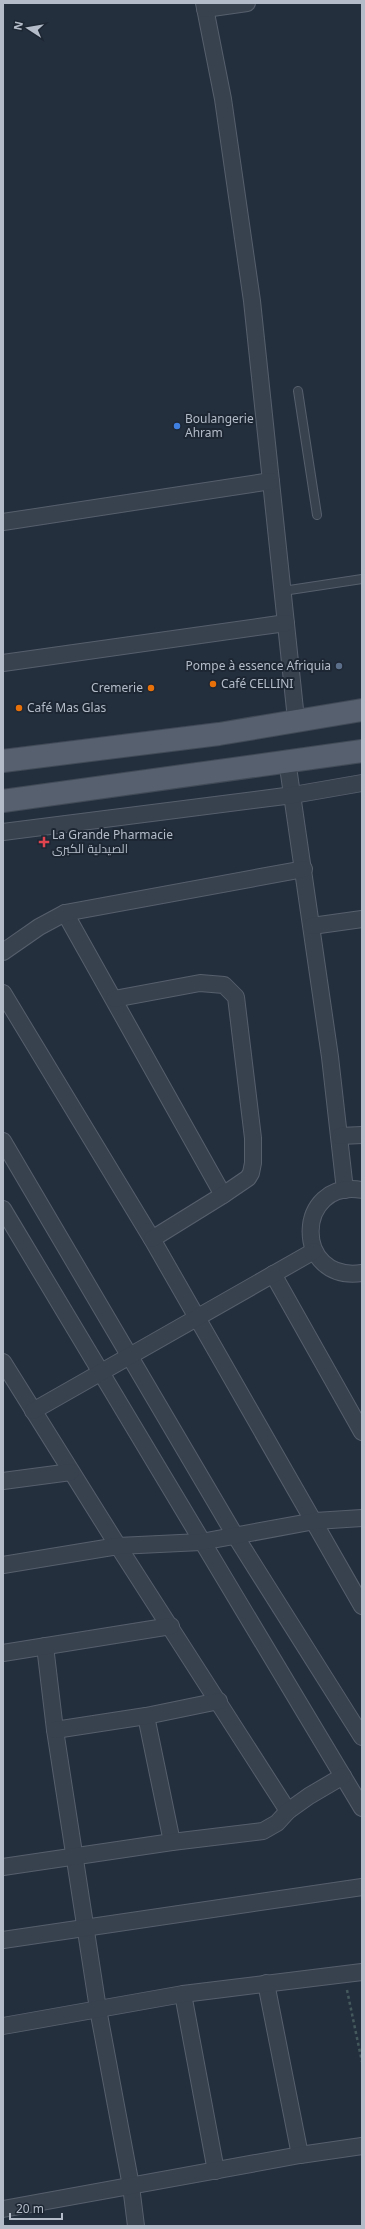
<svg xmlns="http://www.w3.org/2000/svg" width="365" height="2229" viewBox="0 0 365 2229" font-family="'Noto Sans',Cairo,sans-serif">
<rect width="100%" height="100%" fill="#242f3e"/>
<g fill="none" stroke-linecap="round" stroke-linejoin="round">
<defs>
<g id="lane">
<path d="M298,391l19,124"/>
<path d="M283,591l79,-12"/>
</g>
<g id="street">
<path d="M204,3l19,96 29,202 44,418"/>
<path d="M205,9l42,-6"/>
<path d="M3,522l268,-41"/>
<path d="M3,663l283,-40"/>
<path d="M287,760l43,297 15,133"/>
<path d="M3,832l290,-37 69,-12"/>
<path d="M65,913l158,282"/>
<path d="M312,926l50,-7"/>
<path d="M3,952l36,-25 26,-14 239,-44"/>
<path d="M3,993l149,246 210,367"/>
<path d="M114,999l86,-16 24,2 12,12 17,141v25l-2,10 -3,5 -25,17 -71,44"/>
<path d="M340,1136l22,-1"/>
<path d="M3,1141l233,396 126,200"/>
<path d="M362,1190c-67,-12 -70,93 0,83"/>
<path d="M3,1209l359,599"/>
<path d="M273,1274l89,158"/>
<path d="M3,1362l115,184 170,265"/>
<path d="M33,1411l281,-160"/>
<path d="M3,1481l68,-9"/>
<path d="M3,1565l115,-19 83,-4 114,-21 47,-3"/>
<path d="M45,1646l10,84 43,279 33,177 5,40"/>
<path d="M3,1653l168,-27"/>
<path d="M146,1716l26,126"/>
<path d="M55,1730l91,-14 73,-15"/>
<path d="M3,1867l169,-25 91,-11 14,-8 11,-12 21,-15 34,-20"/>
<path d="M3,1940l359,-53"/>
<path d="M266,1983l34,172"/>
<path d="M183,1994l33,177"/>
<path d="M3,2026l180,-32 179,-22"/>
<path d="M3,2209l297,-54 62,-9"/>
</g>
<g id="primary">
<path d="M3,761l216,-27 143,-24"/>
<path d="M3,801l359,-50"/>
</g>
</defs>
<!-- lane casing -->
<use href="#lane" stroke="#565f6c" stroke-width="10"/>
<!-- street casing -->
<use href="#street" stroke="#565f6c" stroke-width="18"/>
<!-- primary casing -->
<use href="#primary" stroke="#414a57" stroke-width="24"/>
<!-- path -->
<path stroke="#44595c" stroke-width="2.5" stroke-dasharray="3 3" stroke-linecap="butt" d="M347,1990l15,72"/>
<!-- lane -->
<use href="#lane" stroke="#38414e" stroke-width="8"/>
<!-- street -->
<use href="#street" stroke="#38414e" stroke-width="16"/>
<!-- primary -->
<use href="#primary" stroke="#56606e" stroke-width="22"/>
</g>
<!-- markers -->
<circle fill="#3f7fe0" stroke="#1d2633" stroke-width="1.5" cx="177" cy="426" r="4"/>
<circle fill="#5c6f8a" stroke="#1d2633" stroke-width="1.5" cx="339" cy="666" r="4"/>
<g fill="#e8710a" stroke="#1d2633" stroke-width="1.5">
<circle cx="213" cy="684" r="4"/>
<circle cx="151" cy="688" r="4"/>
<circle cx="19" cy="708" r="4"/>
</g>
<path fill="#e0444e" stroke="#1d2633" stroke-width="1.5" d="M42 836h4v4h4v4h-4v4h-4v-4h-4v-4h4z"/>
<g text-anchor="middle" stroke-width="4" stroke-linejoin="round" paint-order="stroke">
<!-- poi labels -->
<g font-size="12" fill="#b4bcc9" stroke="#1d2633" text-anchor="start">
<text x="185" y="423">Boulangerie<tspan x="185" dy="14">Ahram</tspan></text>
<text x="331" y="670" text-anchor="end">Pompe à essence Afriquia</text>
<text x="221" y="688">Café CELLINI</text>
<text x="143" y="692" text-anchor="end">Cremerie</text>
<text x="27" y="712">Café Mas Glas</text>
<text x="52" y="839">La Grande Pharmacie<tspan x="52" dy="14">الصيدلية الكبرى</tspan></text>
</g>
</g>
<!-- border -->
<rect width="365" height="2229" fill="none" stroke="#b4bcc9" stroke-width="8"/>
<!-- north arrow -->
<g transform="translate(28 28) rotate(282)" stroke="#1d2633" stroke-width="3" paint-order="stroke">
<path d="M0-3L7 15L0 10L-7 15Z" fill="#b4bcc9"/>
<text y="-6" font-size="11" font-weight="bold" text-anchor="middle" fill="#b4bcc9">N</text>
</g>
<!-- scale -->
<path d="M10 2213v6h52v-6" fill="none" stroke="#b4bcc9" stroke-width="2"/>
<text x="16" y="2213" font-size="12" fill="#b4bcc9" stroke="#1d2633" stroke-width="3" paint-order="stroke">20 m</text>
</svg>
